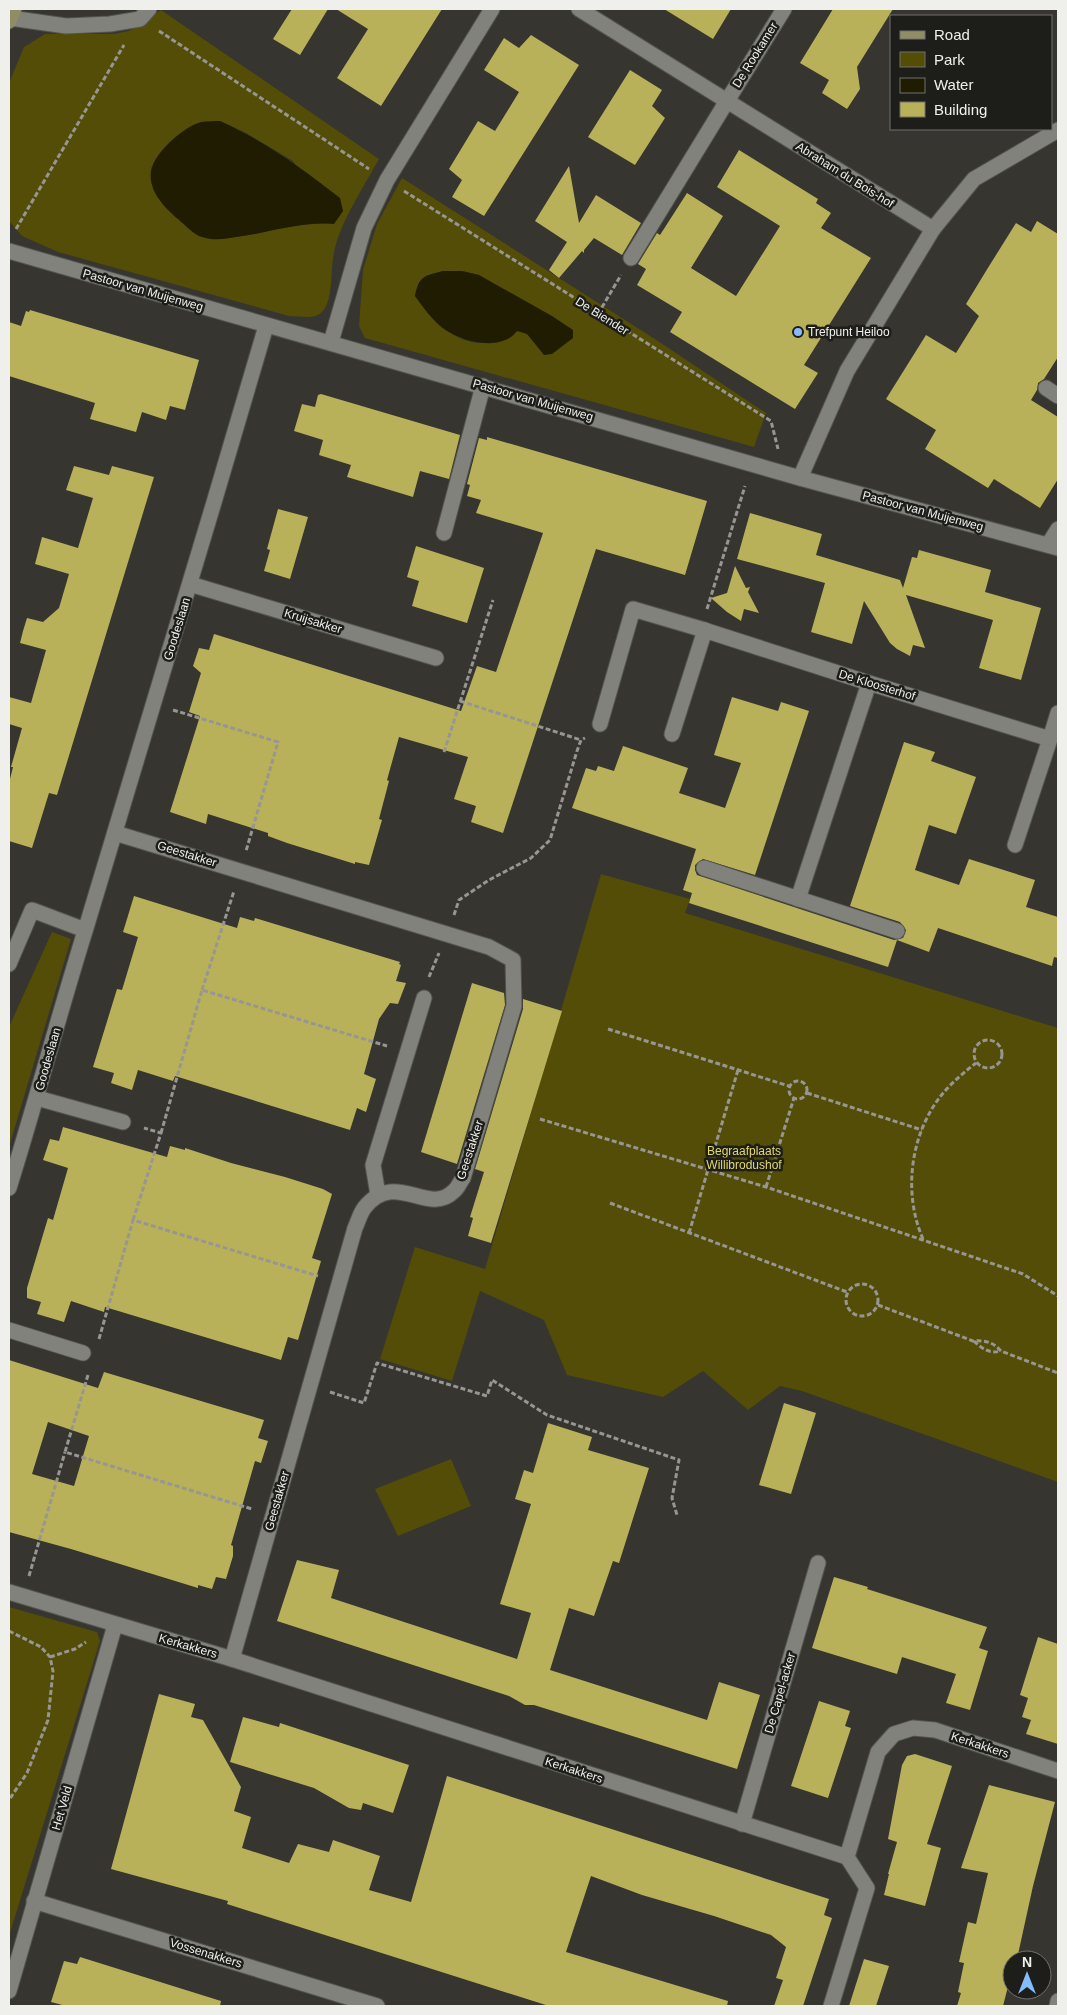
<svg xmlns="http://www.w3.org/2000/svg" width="1067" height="2015" viewBox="0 0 1067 2015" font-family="Helvetica,sans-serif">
<rect width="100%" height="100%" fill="#363530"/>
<!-- green -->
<g fill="#534d07" fill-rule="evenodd">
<path d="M161,10l218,149c-14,26 -40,65 -45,94 -4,16 0,47 -12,59 -7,8 -23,4 -33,4l-231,-64 -36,-16 -13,-15v-138l15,-36 21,-13h68l16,-3zM220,121l26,12 47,28 41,63c-35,-3 -77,11 -113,15l-66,-78 15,-19z"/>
<path d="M402,178l256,163 108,72 -12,34 -389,-109 -6,-12 4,-56 14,-46zM443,271h19l17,4 65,79c-4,-5 -12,-17 -17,-20 -14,-10 -31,8 -44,9 -30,1 -52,-26 -68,-47 4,-20 9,-20 28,-25z"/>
<path d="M601,874l89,25 -5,14 373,115v454l-256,-91 -22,-5 -32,24 -45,-39 -40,26 -96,-22 -23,-55 -64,-29 -28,90 -72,-22 35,-112 70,22z"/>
<path d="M52,932l19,7 -62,208v-120z"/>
<path d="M451,1459l20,47 -73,30 -23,-47z"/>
<path d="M9,1607l88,25 3,9 -91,295z"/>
</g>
<!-- water -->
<g fill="#1f1c02">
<path d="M220,121c44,20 82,47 120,77l3,13 -9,13c-33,-3 -65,9 -98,13 -11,2 -22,4 -34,0 -8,-2 -17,-12 -24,-18 -13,-11 -30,-28 -27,-48 3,-18 32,-44 50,-49 6,-1 13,-1 19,-1z"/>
<path d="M443,271h19l17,4 73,41 21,14v8l-21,16 -8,1 -17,-21 -10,-3c-16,21 -54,11 -73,-2 -11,-8 -21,-22 -29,-33 4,-20 9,-20 28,-25z"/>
</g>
<!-- building -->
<g fill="#b9b159" fill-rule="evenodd">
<path d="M292,9h36l-28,46 -27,-16z"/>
<path d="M336,9h106l-61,97 -44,-28 31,-49z"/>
<path d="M664,9h67l-18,30z"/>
<path d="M833,9h60l-36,58 3,22 -13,20 -25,-16 7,-13 -29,-17z"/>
<path d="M531,35l48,30 -95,151 -32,-19 10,-17 -13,-11 29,-48 17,10 24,-39 -35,-22 20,-32 15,10z"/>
<path d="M630,70l32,20 -10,16 13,12 -30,47 -47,-28z"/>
<path d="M739,150l79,49 -2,4 15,10 -10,15 50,30 -67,107 14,8 -23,36 -125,-77 12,-20 -45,-27 9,-16 -8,-5 19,-31 3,2 27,-42 36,23 -32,52 45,28 44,-70 -63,-39z"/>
<path d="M569,166l10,57 17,-28 45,28 -19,32 -28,-17 -10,12v3l-2,-2 -23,27 -10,-8 18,-28 -32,-21z"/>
<path d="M1037,221l21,13v123l-14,22 -6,4 -1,7 -6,10 27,17v62l-18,29 -46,-29 -6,9 -63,-39 11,-19 -50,-31 40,-64 30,18 23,-37 -13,-12 20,-33 30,-48 15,9z"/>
<path d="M30,310l169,50 -14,50 -15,-4 -4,14 -24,-8 -6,20 -46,-13 5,-16 -86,-27v-54l12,4 5,-15 3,1z"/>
<path d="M321,394l139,41 -11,44 -29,-8 -7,26 -66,-20 4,-12 -32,-10 4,-15 -29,-9 8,-27 13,3 3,-12z"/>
<path d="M487,437l220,64 -22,74 -89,-26 -93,284 -32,-11 5,-16 -22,-7 14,-42 -69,-20 -12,43 2,1 -10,38 3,1 -13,45 -14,-3v2l-68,-21 -19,-7v-3l-60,-19 -2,10 -36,-12 30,-96 -11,-4 12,-39 -8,-7 6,-18 10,2 5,-16 247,77 16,-45 19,6 47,-139 -67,-20 5,-13 -14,-4 3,-11 -3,-1 12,-46 8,2z"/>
<path d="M74,466l35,9 3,-9 42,11 -97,318 -8,-2 -17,55 -23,-7v-58l4,-16h-2l11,-39 -13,-4v-27l22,6 15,-53 -26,-7 3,-12 4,-13 16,4 16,-14 10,-34 -34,-10 7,-27 36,11 15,-50 -27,-8z"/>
<path d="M278,509l30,8 -18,62 -26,-8 6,-21 -3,-1z"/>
<path d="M750,513l72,21 -6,21 84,25 3,8 9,-31 5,1 2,-8 72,20 -6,22 56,16 -20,72 -42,-12 14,-48 -87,-25 19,53 -12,-3 -3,11 -13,-7 -7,-6 -26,-42 -12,43 -41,-12 14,-49 -88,-24z"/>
<path d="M416,546l68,22 -17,55 -55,-17 7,-25 -12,-4z"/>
<path d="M735,566l11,22 4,-1 -2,5 11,21 -15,-4 -3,12 -14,-9 -16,-14 16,-5z"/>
<path d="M732,697l46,14 3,-9 28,9 -54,164 -52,-16 -8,6v5l2,5 197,65 9,-2 3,-8 -6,-8 -50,-16 54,-164 31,10 -4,9 45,16 -20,57 -27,-9 -14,45 44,15 10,-26 66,21 -9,27 32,10v41l-4,-1 -2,9 -114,-38 -9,24 -32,-12 -9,27 -199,-64 3,-10 -9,-3 13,-41 -124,-41 14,-40 10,3 2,-5 16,5 9,-25 65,22 -9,25 46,15 16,-45 -27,-8z"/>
<path d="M134,896l103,32 3,-11 14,4 1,-3 145,44 -1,2 2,1 -5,16 10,2 -8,21 -8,-1 -11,16 -15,55 12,5 -10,33 -9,-4 -7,22 -175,-54 -2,5 -35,-11 -6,20 -21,-7 3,-10 -21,-6 24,-78 5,1 16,-53 -15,-5z"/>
<path d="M472,983l32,10 1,12 -48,159 -36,-12z"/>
<path d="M523,999l39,12 -71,232 -23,-7 5,-18 -3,-1 14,-45 -9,-3 48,-160z"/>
<path d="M63,1127l104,30 3,-11 15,4v-2l46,15 54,14 38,12 9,5 -20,64 9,3 -23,79 -10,-3 -7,23 -176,-53 -1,5 -33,-11 -7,21 -27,-8 4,-12 -14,-4v-10l21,-70 5,2 15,-52 -25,-8 7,-21 9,2z"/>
<path d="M9,1360l89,28 6,-16 160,48 -6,18 10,3 -7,22 -6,-2 -24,84 2,1v10l-7,23 -10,-2 -4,12 -14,-4v3l-127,-39 -62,-17zM48,1422l41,14 -15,50 -42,-12z"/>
<path d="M784,1403l32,10 -25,81 -32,-9z"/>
<path d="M548,1423l44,14 -4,13 61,18 -30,95 -6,-2 -19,55 -25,-8 -19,62 157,50 12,-38 41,13 -23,74 -203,-64h-9l-16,-9 -232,-75 20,-61 42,10 -8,28 186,61 14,-46 -31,-9 31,-100 -16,-5 9,-29 9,3z"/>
<path d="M834,1577l34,10 -1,2 120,38 -8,21 9,3 -18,59 -24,-7 10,-29 -54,-17 -5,17 -85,-26z"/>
<path d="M1038,1637l20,7v100l-32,-10 5,-14 -9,-3 6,-19 -8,-3z"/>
<path d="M159,1694l36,10 -4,13 12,3 38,67 -7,24 17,6 -9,31 47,15 9,-19 31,8 4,-12 47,16 -11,34 42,12 36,-126 382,123 -5,16 8,3 -29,88h-29l9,-26 -7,-2 10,-31 -15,-12 -57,-19 -72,-21 -51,-19 -25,76 162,49 -1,5h-178l-322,-102 1,-3 -117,-32z"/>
<path d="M819,1701l31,10 -5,15 6,2 -23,70 -37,-12z"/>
<path d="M243,1717l36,10 1,-4 129,42 -16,48 -30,-10 -2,7 -12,-2 -35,-20 -84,-26z"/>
<path d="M915,1754l37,12 -25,78 14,4 -16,58 -41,-11 5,-21h-1l9,-32 -9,-3 14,-74 5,-9z"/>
<path d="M989,1785l66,17 -22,84 -16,73 -5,1v11l-9,35h-46l4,-13 -3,-1 6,-29 -5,-1 9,-40 8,2 12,-51 -27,-5z"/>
<path d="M80,1957l141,44 -1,5h-154l-15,-4 13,-41 13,3z"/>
<path d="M864,1959l25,7 -13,40h-27z"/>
</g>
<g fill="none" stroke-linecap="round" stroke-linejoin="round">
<defs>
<g id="lane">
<path d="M631,258l96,-157"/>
<path d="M1046,388l12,8"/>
<path d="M444,533l39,-147"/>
<path d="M1048,545l10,-16"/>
<path d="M672,734l33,-104"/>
<path d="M1015,845l35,-106"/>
<path d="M704,868l193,63"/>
<path d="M798,899l71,-216"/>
<path d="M37,1098l86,24"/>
<path d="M9,1330l74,23"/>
<path d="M831,2006l36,-118 -20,-31"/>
</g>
<g id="street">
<path d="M579,9l354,220 -86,142 -47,107"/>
<path d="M10,18l56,8 44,-2 30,-5 9,-10"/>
<path d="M727,101l57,-92"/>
<path d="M933,229l41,-50 84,-49"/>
<path d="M9,251l791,227 258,70"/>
<path d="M331,342l33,-114 23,-48 105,-171"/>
<path d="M190,584l246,74"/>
<path d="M600,724l33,-115 68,20 168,54 181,56 8,-26"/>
<path d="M115,833l374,114 24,13 1,46 -51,172c-3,4 -5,10 -9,13 -26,26 -58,-22 -89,16 -5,6 -7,15 -10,21l-123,431"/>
<path d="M9,964l23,-54 53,20"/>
<path d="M9,1188c27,-86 50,-174 77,-260 61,-200 121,-401 180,-602"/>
<path d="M378,1195l-5,-30 51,-167"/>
<path d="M9,1592l223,67 615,198 31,-105 16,-18 19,-6 22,2 123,41"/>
<path d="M742,1824l76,-261"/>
<path d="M34,1901l343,105"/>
<path d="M9,1991l106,-366"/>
<path d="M1057,2006l1,-5"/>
</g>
<path id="secondary" d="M9,21l5,-12"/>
</defs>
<!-- lane casing -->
<use href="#lane" stroke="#54544f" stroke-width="17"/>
<!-- street casing -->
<use href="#street" stroke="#54544f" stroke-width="17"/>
<!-- secondary casing -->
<use href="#secondary" stroke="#54544f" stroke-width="17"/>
<!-- path -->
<g stroke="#979692" stroke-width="3" stroke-dasharray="5 2.5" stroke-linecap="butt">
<path d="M159,31l210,138"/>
<path d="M404,191l367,230 7,28"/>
<path d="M16,229l108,-184"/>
<path d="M598,314l23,-39"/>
<path d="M707,609l38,-123"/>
<path d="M460,701l121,39"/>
<path d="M173,710l105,32 -32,109"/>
<path d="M444,752l49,-152"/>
<path d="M454,915l5,-15 30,-20 42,-22 19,-18 27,-89 4,-11 4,-2"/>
<path d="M429,977l10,-24"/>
<path d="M202,990l32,-99"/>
<path d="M608,1029l181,57"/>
<circle cx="988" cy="1054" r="14"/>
<circle cx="798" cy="1090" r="9"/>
<path d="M807,1093l115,37"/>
<path d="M540,1119l226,68 204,69 53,18 35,22"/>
<path d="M161,1133l41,-143 185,56"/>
<path d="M766,1187l28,-89"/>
<path d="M610,1203l237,89"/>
<path d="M133,1220l28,-87 -17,-5"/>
<path d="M689,1233l49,-163"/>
<path d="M923,1239c-20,-45 -13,-103 17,-142 10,-13 23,-24 36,-34"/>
<circle cx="862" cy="1300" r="16"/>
<path d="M878,1305l95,36c12,-1 20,1 28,10l57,22"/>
<path d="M99,1339l34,-119 185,56"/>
<path d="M974,1341c8,8 16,13 27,10"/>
<path d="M88,1375l-23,77 187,57"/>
<path d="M330,1392l34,11 13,-40 110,33 5,-16 55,35 132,45 -7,38 5,17"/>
<path d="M29,1576l36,-124"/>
<path d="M9,1631l32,16 9,10 3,14 -5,49 -21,53 -18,27"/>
<path d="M50,1657l25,-8 11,-7"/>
</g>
<!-- lane -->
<use href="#lane" stroke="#82827c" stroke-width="15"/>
<!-- street -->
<use href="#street" stroke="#82827c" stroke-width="15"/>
<!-- secondary -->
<use href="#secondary" stroke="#908d66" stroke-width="15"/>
</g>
<!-- markers -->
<circle fill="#86bbfb" stroke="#1d1d1a" stroke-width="2" cx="798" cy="332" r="5"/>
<g text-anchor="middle" stroke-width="5" stroke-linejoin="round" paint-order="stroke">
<!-- street labels -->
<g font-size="12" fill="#efefeb" stroke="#1d1d1a">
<text transform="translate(755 55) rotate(-58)" y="4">De Rookamer</text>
<text transform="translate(845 175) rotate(32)" y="4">Abraham du Bois-hof</text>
<text transform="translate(143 290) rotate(16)" y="4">Pastoor van Muijenweg</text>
<text transform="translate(602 316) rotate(32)" y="4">De Biender</text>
<text transform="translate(533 400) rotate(16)" y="4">Pastoor van Muijenweg</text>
<text transform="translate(923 511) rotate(15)" y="4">Pastoor van Muijenweg</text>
<text transform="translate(313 621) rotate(17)" y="4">Kruijsakker</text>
<text transform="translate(177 629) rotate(-73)" y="4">Goodeslaan</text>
<text transform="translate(877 685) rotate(17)" y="4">De Kloosterhof</text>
<text transform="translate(187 854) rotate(17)" y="4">Geestakker</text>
<text transform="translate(48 1059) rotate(-74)" y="4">Goodeslaan</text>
<text transform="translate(470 1150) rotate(-72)" y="4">Geestakker</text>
<text transform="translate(277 1501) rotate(-74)" y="4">Geestakker</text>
<text transform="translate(188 1646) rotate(16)" y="4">Kerkakkers</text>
<text transform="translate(780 1693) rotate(-74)" y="4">De Capel-acker</text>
<text transform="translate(980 1745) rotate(18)" y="4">Kerkakkers</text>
<text transform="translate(574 1770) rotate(18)" y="4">Kerkakkers</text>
<text transform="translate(62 1808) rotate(-74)" y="4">Het Veld</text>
<text transform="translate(206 1953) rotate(17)" y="4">Vossenakkers</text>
</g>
<!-- poi labels -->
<g font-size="12" fill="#efefeb" stroke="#1d1d1a" text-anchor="start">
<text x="808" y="336">Trefpunt Heiloo</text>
</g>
<!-- park labels -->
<g font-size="12" fill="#e4d962" stroke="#1d1d1a">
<text x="744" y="1155">Begraafplaats<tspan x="744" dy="14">Willibrodushof</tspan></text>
</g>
</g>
<!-- border -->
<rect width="1067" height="2015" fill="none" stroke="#efefeb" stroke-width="20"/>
<!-- legend -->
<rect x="890" y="15" width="162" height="115" fill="#1d1d1a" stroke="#71716e"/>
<rect x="900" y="31" width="25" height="8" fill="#908d66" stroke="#71716e"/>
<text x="934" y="40" font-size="15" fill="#efefeb">Road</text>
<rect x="900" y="52" width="25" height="15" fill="#534d07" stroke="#71716e"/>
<text x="934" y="65" font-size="15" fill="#efefeb">Park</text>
<rect x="900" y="78" width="25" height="15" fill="#1f1c02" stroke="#71716e"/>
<text x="934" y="90" font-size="15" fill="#efefeb">Water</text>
<rect x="900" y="102" width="25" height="15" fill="#b9b159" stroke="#71716e"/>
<text x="934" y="115" font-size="15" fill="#efefeb">Building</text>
<!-- north arrow -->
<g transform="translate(1027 1975)"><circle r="24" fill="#1d1d1a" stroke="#71716e"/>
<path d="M0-4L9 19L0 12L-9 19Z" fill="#86bbfb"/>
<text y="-8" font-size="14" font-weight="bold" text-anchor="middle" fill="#efefeb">N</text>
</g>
</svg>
